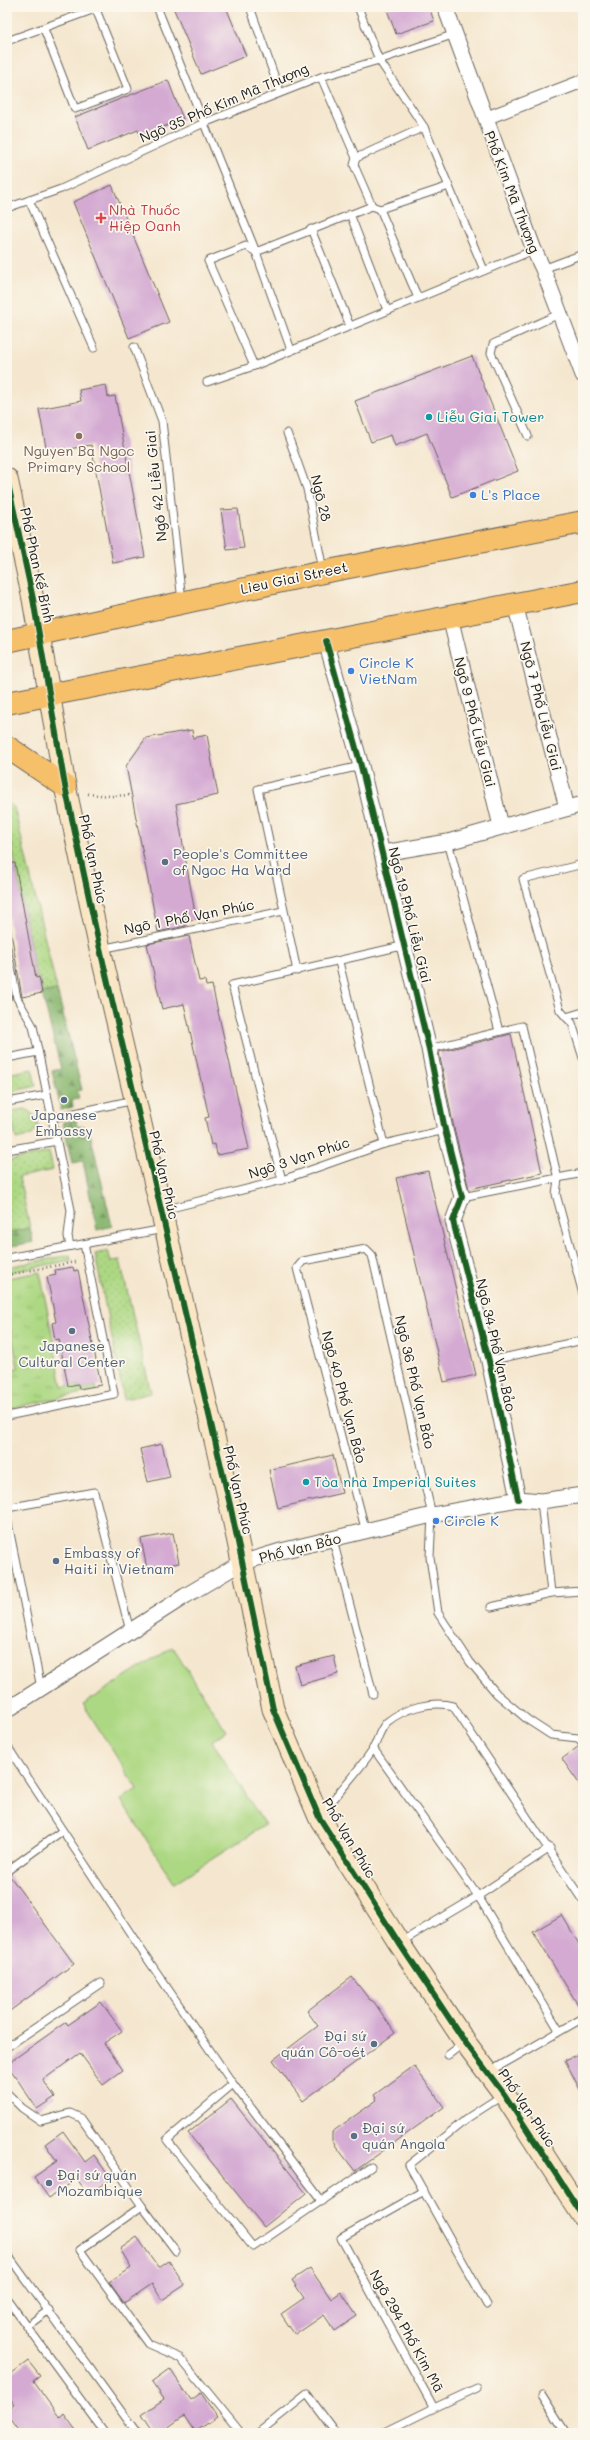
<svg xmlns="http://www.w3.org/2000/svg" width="590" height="2440" viewBox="0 0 590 2440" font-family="Mali,sans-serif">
<defs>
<pattern id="grass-dots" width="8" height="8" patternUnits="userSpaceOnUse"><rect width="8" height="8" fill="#add883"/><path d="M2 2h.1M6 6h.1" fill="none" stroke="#94b971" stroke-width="1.8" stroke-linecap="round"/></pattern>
<pattern id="forest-firs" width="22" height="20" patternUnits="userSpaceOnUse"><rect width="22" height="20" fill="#8ab871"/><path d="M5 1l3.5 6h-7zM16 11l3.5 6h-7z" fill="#70955c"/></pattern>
<pattern id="park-tufts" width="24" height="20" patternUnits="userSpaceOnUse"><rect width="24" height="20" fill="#add883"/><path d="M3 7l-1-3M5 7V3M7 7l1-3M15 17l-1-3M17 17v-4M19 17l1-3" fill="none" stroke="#94b971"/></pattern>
</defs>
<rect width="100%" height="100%" fill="#fbf7ec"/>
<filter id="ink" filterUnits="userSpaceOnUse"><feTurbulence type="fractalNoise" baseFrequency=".025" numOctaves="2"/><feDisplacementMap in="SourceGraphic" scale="8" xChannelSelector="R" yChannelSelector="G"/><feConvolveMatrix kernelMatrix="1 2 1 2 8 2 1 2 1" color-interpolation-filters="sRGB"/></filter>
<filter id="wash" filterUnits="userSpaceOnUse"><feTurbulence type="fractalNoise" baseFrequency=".012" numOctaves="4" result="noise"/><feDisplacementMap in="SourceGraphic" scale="16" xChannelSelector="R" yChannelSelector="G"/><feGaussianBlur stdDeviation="0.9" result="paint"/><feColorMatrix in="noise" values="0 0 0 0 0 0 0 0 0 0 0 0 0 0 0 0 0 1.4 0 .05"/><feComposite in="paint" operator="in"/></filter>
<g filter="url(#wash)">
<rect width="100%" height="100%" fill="#f5e7cf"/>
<!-- grass -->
<g fill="url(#grass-dots)" stroke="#647a50">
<path d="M7,802l7,5 43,183 -15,3 -3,-16 -3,1 -29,-159z"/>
<path d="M32,1069l4,17 -29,7v-19z"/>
<path d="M26,1109l11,9 1,9 -6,8 -16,4 -6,-28z"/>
<path d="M49,1152l4,18 -34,7 11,51 -23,5v-72z"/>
<path d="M108,1251l3,10 9,-1 31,133 -27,6 -29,-145z"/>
<path d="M70,1255l1,5 -64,13v-6z"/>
</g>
<!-- forest -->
<g fill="url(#forest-firs)" stroke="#536a46">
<path d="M57,990l25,100 -5,1 2,8 -7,1 1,7 -12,3 -9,-39 9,-2 -19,-76z"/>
<path d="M76,1120l1,7 7,-1 2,7h4l22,93 -15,4 -14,-69 -11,2 -9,-41z"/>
<path d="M30,1228l3,14 -26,5v-14z"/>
</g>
<!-- park -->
<path fill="url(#park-tufts)" stroke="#647a50" d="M40,1272l22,115 16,-3 1,5 17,-3 1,4 -90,19v-39l11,-2 -11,-58v-32z"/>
<!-- pitch -->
<path fill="#add883" stroke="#647a50" d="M173,1647l53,84 -14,10 53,84 -91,58 -53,-83 16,-11 -54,-85z"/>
<g id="blocks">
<!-- building -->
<g fill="#d4aad3">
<path d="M173,7h53l20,49 -45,18z"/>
<path d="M386,7h43l5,14 -38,13z"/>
<path d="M168,80l15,39 -42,17 -3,-6 -50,20 -13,-33z"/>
<path d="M112,185l57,137 -40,16 -56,-136z"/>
<path d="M472,356l46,115 -66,26 -25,-64 -32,13 -4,-11 -20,7 -16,-41z"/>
<path d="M106,385l2,12 7,-1 30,161 -32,6 -22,-118 -44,8 -8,-44 42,-8 -2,-11z"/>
<path d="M238,509l6,39 -17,2 -6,-40z"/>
<path d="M192,730l1,8 14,-3 11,60 -42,9 20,115 -11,2 1,5 -28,6 -32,-166 20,-28z"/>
<path d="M15,863l21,115 3,-1 3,16 -20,4 -15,-88v-45z"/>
<path d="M189,936l10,45 6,-1 1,6 6,-1 37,164 -32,6 -2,-11 -4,1 -6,-27 4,-1 -25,-113 -22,5 -15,-65z"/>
<path d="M7,974l5,25 -5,1z"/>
<path d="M511,1034l31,139 -73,16 -15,-61 -15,-76z"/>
<path d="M428,1171l48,204 -32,7 -48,-204z"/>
<path d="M73,1267l1,4 4,-1 23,115 -22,4 -1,-5 -10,2 -9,-47 -4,1 -3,-17 4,-1 -9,-45 9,-2 -1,-5z"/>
<path d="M162,1444l8,33 -22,5 -8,-33z"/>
<path d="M333,1455l9,38 -64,15 -9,-38z"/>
<path d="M173,1533l6,30 -32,6 -6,-30z"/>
<path d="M334,1656l4,18 -38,11 -5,-19z"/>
<path d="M579,1746l4,2v41l-21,-30z"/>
<path d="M9,1875l65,89 -67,49v-137z"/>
<path d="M562,1915l21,36v62l-50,-81z"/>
<path d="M352,1977l17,22 5,3 21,31 -92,68 -30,-41 45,-34 -11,-15z"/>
<path d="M101,2002l21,29 -18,12 19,27 -20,15 -23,-32 -37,27 12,17 -18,12 -30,-45 59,-42 2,3z"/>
<path d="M583,2052v44l-18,-36z"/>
<path d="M414,2066l30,41 -89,64 -23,-30v-9l45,-32 -3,-5z"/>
<path d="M231,2099l75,94 -42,34 -76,-94z"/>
<path d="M63,2131l22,31 9,-7 17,24 -23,15 -11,-15 -28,19 -15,-21 23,-16 -12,-17z"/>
<path d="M137,2237l22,31 10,-7 16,24 -23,15 -10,-16 -28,19 -15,-21 22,-15 -11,-18z"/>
<path d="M310,2268l21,31 10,-7 16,24 -22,15 -11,-16 -29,20 -14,-21 23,-16 -12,-18z"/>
<path d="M28,2361l12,15 -7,5 27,37 4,-4 14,19h-57l-14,-19v-5l7,-5 -7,-10v-17z"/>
<path d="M170,2369l21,31 10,-7 16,24 -22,15 -11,-16 -24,17h-7l-12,-18 23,-16 -12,-17z"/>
</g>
</g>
</g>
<g filter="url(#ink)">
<use href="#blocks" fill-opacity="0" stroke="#68635b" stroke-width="1"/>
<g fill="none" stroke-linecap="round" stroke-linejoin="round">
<defs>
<g id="lane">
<path d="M157,7l99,245 35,98"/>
<path d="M250,7l30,85"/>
<path d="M358,7l21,53 45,67 60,143"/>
<path d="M44,29l31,80 53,-20 -33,-82"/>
<path d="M7,41l88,-32"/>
<path d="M321,77l35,81 -2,7 18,41"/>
<path d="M484,116l99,-38"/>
<path d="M486,121l97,-37"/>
<path d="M356,158l68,-31"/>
<path d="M449,186l-69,23 -8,-3 -116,46 -10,-6 -38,15 46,105 280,-116"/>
<path d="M29,200l65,148"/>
<path d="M7,208l54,-19 143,-66 117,-46 58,-17 76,-26"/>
<path d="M380,209l38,89"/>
<path d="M350,214l37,96"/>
<path d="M311,229l39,97"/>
<path d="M543,269l40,-15"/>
<path d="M134,347l28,74 20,180"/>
<path d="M207,382l47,-16"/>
<path d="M287,433l20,56 16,81"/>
<path d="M528,436l-37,-83 2,-9 66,-30"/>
<path d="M448,842l51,189"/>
<path d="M7,948l10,50 16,28 38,184 -3,26 2,10"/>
<path d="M101,949l182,-38"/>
<path d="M339,962l45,182"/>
<path d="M297,971l-39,-182 103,-23"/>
<path d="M583,1012l-17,5 6,6 11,35"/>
<path d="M566,1017l-6,-7 -37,-131 60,-15"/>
<path d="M429,1049l93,-23 36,153 -2,15 27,100"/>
<path d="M7,1058l31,-6"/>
<path d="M7,1102l40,-7"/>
<path d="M52,1118l82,-18"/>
<path d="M7,1150l50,-9"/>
<path d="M282,1180l-50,-195 174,-40"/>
<path d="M462,1197l121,-24"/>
<path d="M163,1210l119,-30 102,-36 61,-14"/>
<path d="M7,1258l157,-29"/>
<path d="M489,1361l94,-21"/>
<path d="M7,1416l107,-22 -30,-150"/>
<path d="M541,1501l10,92"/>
<path d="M7,1508l87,-16 36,139"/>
<path d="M7,1518l34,170"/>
<path d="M366,1532l-69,-264 6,-7 63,-12 6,6 60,260 -2,42 8,56 32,49 27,32 31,26 23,15 27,3 5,5"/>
<path d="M333,1540l40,154"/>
<path d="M491,1607l60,-14 32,-2"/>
<path d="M7,1746l131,199 95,139 89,117"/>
<path d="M373,1748l105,148 81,134"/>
<path d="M322,1814c16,-22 36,-42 51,-65 5,-9 6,-19 14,-27 17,-14 46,-22 66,-16l130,195"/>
<path d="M7,1871l55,-40"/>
<path d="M401,1942l77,-46 72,-48"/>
<path d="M7,2047l94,-64"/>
<path d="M448,2055l16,-12"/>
<path d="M489,2072l94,-54"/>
<path d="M233,2084l-66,56 86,107 118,-80"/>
<path d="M7,2093l15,15 19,13 29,-8 11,5 61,88 -62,44 68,94 32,14 61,75"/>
<path d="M572,2194l11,-7"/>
<path d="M142,2206l34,45"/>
<path d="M7,2254l130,179"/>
<path d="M7,2299l98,134"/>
<path d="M487,2305l-78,-140 60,-48 34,-22"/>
<path d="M27,2326l22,-16"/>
<path d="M542,2395l24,38"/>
<path d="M434,2408l43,-20"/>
<path d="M258,2433l49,-39 29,39"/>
<path d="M383,2433l51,-25 -93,-170 83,-47"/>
</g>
<g id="street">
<path d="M445,7l89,243 9,19 40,106"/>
<path d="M515,604l52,204"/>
<path d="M450,617l51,209"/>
<path d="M326,641l35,125 68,283 16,81 17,67 -9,24 36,140 29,138"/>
<path d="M383,853l65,-11 135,-38"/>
<path d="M7,1710l178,-114 56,-33 40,-12 151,-36 86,-16 23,2 42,-6"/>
</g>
<path id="secondary" d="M7,479l26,120 32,187 35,163 131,560 42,200 46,108 80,126 66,99 39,52 79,122"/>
<g id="primary">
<path d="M7,641l316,-69 260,-50"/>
<path d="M7,703l576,-112"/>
<path d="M7,747l58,39"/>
</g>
</defs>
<!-- lane casing -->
<use href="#lane" stroke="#68635b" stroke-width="9"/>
<!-- street casing -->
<use href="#street" stroke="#68635b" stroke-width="17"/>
<!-- secondary casing -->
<use href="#secondary" stroke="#68635b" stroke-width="23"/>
<!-- primary casing -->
<use href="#primary" stroke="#68635b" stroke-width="24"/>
<!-- path -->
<g stroke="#68635b" stroke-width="2.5" stroke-dasharray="1 3" stroke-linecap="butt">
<path d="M88,794l24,2 20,-1"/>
<path d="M7,1275l68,-13"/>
</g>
<!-- lane -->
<use href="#lane" stroke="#fff" stroke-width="7"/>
<!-- street -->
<use href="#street" stroke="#fff" stroke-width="15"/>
<!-- secondary -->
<use href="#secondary" stroke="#fbe6c4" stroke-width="21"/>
<!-- primary -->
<use href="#primary" stroke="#f6c06b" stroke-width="22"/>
<defs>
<g id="cycleway">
<path d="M7,479l26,120 32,187 35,163 131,560 42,200 46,108 80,126 66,99 39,52 79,122"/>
<path d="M326,641l35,125 68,283 16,81 17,67 -9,24 36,140 29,138"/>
</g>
</defs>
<!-- cycleway casing -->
<use href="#cycleway" stroke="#fbf7ec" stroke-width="8"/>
<!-- cycleway -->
<use href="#cycleway" stroke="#1b5e20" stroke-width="6"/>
</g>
</g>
<!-- markers -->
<path fill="#e0444e" stroke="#fbf7ec" stroke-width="1.5" d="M99 212h4v4h4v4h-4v4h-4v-4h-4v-4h4z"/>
<g fill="#0f9aa8" stroke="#fbf7ec" stroke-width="1.5">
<circle cx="429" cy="417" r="4"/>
<circle cx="306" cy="1482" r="4"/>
</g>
<circle fill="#8d6e63" stroke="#fbf7ec" stroke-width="1.5" cx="79" cy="436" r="4"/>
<g fill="#3f7fe0" stroke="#fbf7ec" stroke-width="1.5">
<circle cx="473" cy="495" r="4"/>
<circle cx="351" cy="671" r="4"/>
<circle cx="436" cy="1521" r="4"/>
</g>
<g fill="#5c6f8a" stroke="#fbf7ec" stroke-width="1.5">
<circle cx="165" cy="862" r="4"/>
<circle cx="64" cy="1100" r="4"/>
<circle cx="72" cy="1331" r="4"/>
<circle cx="56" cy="1561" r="4"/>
<circle cx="374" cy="2044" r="4"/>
<circle cx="354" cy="2136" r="4"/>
<circle cx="49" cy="2183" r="4"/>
</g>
<g text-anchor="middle" stroke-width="3.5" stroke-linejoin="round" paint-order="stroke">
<!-- street labels -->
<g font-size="14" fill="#1c1c1c" stroke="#fbf7ec">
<text transform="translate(224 103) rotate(-23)" y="5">Ngõ 35 Phố Kim Mã Thượng</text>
<text transform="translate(512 192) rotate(69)" y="5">Phố Kim Mã Thượng</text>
<text transform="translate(156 486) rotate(-96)" y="5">Ngõ 42 Liễu Giai</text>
<text transform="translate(321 498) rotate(76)" y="5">Ngõ 28</text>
<text transform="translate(37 565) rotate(78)" y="5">Phố Phan Kế Bính</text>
<text transform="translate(294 578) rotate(-12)" y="5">Lieu Giai Street</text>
<text transform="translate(541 706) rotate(76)" y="5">Ngõ 7 Phố Liễu Giai</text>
<text transform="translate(475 722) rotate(76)" y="5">Ngõ 9 Phố Liễu Giai</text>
<text transform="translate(93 859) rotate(78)" y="5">Phố Vạn Phúc</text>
<text transform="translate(410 915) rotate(76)" y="5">Ngõ 19 Phố Liễu Giai</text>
<text transform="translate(189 917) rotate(-11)" y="5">Ngõ 1 Phố Vạn Phúc</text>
<text transform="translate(299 1158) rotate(-18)" y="5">Ngõ 3 Vạn Phúc</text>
<text transform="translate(164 1175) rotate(77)" y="5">Phố Vạn Phúc</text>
<text transform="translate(496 1345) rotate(77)" y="5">Ngõ 34 Phố Vạn Bảo</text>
<text transform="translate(415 1382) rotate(77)" y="5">Ngõ 36 Phố Vạn Bảo</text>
<text transform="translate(344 1397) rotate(75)" y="5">Ngõ 40 Phố Vạn Bảo</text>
<text transform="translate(238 1490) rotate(77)" y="5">Phố Vạn Phúc</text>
<text transform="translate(300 1548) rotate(-14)" y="5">Phố Vạn Bảo</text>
<text transform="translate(349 1838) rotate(59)" y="5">Phố Vạn Phúc</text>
<text transform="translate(527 2108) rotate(56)" y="5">Phố Vạn Phúc</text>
<text transform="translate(407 2331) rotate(61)" y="5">Ngõ 294 Phố Kim Mã</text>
</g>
<!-- health labels -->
<g font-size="14" fill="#be3a42" stroke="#fbf7ec" text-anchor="start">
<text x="109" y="215">Nhà Thuốc<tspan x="109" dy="16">Hiệp Oanh</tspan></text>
</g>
<!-- culture labels -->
<g font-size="14" fill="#0d838f" stroke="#fbf7ec" text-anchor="start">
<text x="437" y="422">Liễu Giai Tower</text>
<text x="314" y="1487">Tòa nhà Imperial Suites</text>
</g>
<!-- education labels -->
<g font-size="14" fill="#785e54" stroke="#fbf7ec">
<text x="79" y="456">Nguyen Ba Ngoc<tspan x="79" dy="16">Primary School</tspan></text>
</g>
<!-- shop labels -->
<g font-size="14" fill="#366cbe" stroke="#fbf7ec" text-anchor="start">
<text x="481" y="500">L's Place</text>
<text x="359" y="668">Circle K<tspan x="359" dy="16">VietNam</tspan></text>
<text x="444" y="1526">Circle K</text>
</g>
<!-- service labels -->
<g font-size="14" fill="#4e5e75" stroke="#fbf7ec" text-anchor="start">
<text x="173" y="859">People's Committee<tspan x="173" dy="16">of Ngoc Ha Ward</tspan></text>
<text x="64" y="1120" text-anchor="middle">Japanese<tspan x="64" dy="16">Embassy</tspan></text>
<text x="72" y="1351" text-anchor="middle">Japanese<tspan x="72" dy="16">Cultural Center</tspan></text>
<text x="64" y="1558">Embassy of<tspan x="64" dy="16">Haiti in Vietnam</tspan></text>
<text x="366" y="2041" text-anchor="end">Đại sứ<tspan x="366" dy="16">quán Cô-oét</tspan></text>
<text x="362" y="2133">Đại sứ<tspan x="362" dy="16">quán Angola</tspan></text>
<text x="57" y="2180">Đại sứ quán<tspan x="57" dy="16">Mozambique</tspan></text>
</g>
</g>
<!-- margin -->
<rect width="590" height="2440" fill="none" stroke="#fbf7ec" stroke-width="24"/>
</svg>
